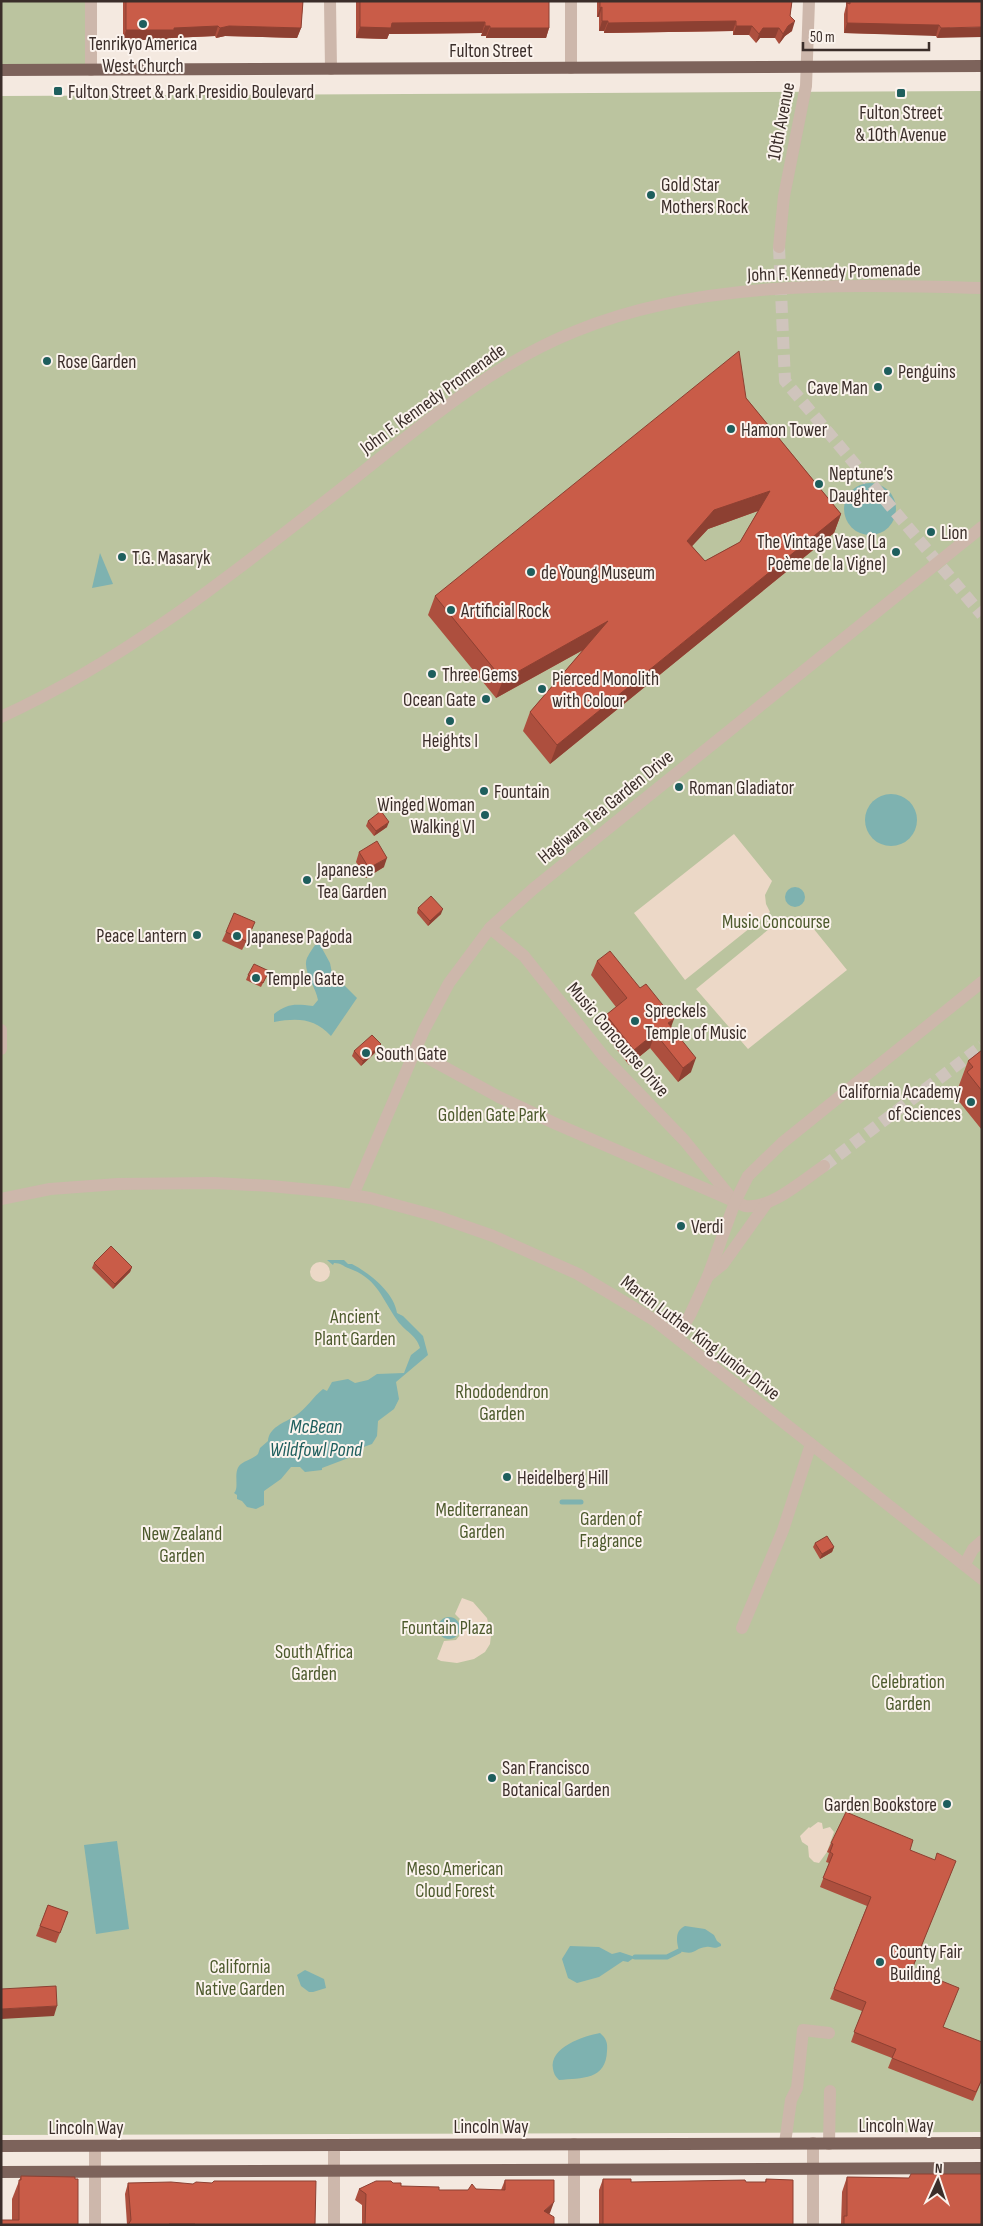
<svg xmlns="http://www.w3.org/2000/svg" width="983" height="2226" viewBox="0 0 983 2226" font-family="'Sofia Sans Condensed',sans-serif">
<rect width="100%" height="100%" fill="#f4e9e0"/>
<!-- green -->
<g fill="#bbc49f">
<path d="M1,1h89l1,69h-90z"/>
<path d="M982,91v2041l-981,3v-2039z"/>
</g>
<!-- plaza -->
<g fill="#ecd8c7">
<path d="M734,834l38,47 -7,14 1,9 4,8 -85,68 -51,-67z"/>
<path d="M780,920l14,6 15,-3 38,47 -99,79 -52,-60z"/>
<circle cx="320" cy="1272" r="10"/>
<path d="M462,1598l11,4 14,16 4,17 -1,9 -5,8 -11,7 -17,4 -16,-2 -4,-2 7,-18 12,-1 7,-9 -2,-11 -6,-6z"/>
<path d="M818,1822l4,1 1,6 7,-2 4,5 -7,20 -8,11 -5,-1 -5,-5 -1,-11 -6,-4 -2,-6 9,-9 1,1z"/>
</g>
<!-- water -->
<g fill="#7eb2b0">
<circle cx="870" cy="509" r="26"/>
<path d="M100,553l13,31 -21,4z"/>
<circle cx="891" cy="820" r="26"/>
<circle cx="795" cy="897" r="10"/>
<path d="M318,941l12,22 2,10 25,25 -26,38c-17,-18 -33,-18 -57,-14v-8c14,-11 21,-10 39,-8l5,-6c-2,-13 -16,-30 -11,-42 3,-6 7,-12 11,-17z"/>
<path d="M327,1260h17l4,4h4c17,9 42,28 45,49l6,3 20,20 5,19 -32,27 3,17 -5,10 -16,12 -1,15 -5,8 -14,5v7l-7,1 -29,11v2l-17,2 -5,-5h-9l-10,12 -17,12v14l-8,4 -9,-2 -5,-6 -5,-2v-4l-3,-2c6,-5 -2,-22 7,-29 5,-4 12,-5 17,-10l2,-6 8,-7c1,-14 16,-18 27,-25 11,-7 18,-19 28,-27l4,2 5,-9 16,-3 7,4 13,-3 9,-6 27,-1 7,-18 9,-7c-4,-14 -15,-16 -23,-28 -16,-23 -20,-42 -49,-52 -5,-2 -7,-5 -14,-5l-1,2z"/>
<circle cx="449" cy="1628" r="11"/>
<path d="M117,1841l12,88 -33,5 -12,-89z"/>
<path d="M685,1926l20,3 9,6 3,6 4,3v2c-9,4 -8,0 -15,1 -12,1 -9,9 -27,4 -2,-9 -5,-20 6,-25z"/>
<path d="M570,1946l29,1 13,7 8,-2 15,5 -7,5 -5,-1 -24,16 -22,6 -9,-5 -6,-19z"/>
<path d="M305,1970l19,9 2,9 -13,4h-4l-8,-6 -4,-11z"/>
<path d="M600,2033c6,5 8,10 7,18 -1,29 -25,27 -48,29 -4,-4 -5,-6 -6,-11 -4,-22 31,-33 47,-36z"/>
</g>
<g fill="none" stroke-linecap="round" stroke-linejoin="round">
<!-- stream -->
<g stroke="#7eb2b0" stroke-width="5">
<path d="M562,1502h19"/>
<path d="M635,1957h32l12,-6"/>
</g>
<!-- minor-tunnel -->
<g stroke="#cfc4bc" stroke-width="12" stroke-dasharray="12 6" stroke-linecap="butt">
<path d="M779,247l6,134 197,234"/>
<path d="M824,1166l158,-120"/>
</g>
<!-- minor -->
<g stroke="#cdb7ab" stroke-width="12">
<path d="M91,1v69"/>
<path d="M330,1l1,68"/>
<path d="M571,1v67"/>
<path d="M779,247l5,-51 22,-110 3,-85"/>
<path d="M1,717c131,-60 241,-151 354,-239 69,-55 138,-114 221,-147 128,-52 270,-46 406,-43"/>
<path d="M490,928l34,28 81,102 79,82 49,60"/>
<path d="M1,1030v19"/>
<path d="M415,1051l84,46 55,26 191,83c25,4 58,-26 79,-40"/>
<path d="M353,1195l71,-165 25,-47 41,-55 43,-39 449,-362"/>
<path d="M1,1199l49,-10 68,-5 96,-1 57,3 61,6 38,6 66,18 57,20 85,38 76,46 328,259"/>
<path d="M708,1276l15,-12 43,-60"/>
<path d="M677,1337l13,-22 18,-39 27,-74 13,-26 34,-33 200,-161"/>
<path d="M965,1564l8,-15 9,-8"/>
<path d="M742,1628l41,-98 28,-86"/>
<path d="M785,2143l6,-43 6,-12 6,-58 26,3"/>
<path d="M813,2143v82"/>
<path d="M574,2144v81"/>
<path d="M829,2144l1,-53"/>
<path d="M334,2145v80"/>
<path d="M95,2146v79"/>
</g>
<!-- major -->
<g stroke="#7d635b" stroke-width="12">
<path d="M1,70l981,-4"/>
<path d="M1,2146l981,-3"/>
<path d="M1,2172l981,-4"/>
</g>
</g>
<!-- wall -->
<g fill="#ad4f3e" fill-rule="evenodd">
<path d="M123,1h180l-2,27 -4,10 -72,-2 -9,2 -1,-2 -44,2 -1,2h-47z"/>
<path d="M356,1h193v27l-3,10h-60v-2h-5l1,-3 -93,1 -2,5 -31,-1z"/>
<path d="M597,1h195l-2,15 2,15 -7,5 -6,8 -4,-6h-15l-4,5 -7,-8h-16v-4l-129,2v-2h-5v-14h-2z"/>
<path d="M846,1h136l-45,37 -1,-2 -5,-1 -87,-2v-19l2,-8z"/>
<path d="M746,398l95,116 -7,19 -284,231 -27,-33 7,-19 53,-62 -87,48 -68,-83 7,-19zM758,511l-18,31 -35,19 -13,-15 16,-17z"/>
<path d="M368,821l19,6 -13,9 -8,-10z"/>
<path d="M359,852l25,15 -18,11 -10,-16z"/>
<path d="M418,908l23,6 -13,12 -11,-13z"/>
<path d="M226,932h25l-9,18 -20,-9z"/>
<path d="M597,961l74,66 20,45 -13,10 -28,-34 -21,17 -28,-36 5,-14 10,-8 -25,-32z"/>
<path d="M269,971l-8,16 -15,-7 2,-5z"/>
<path d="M379,1049l-18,17 -9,-10 2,-5z"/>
<path d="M982,1050v80l-25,-31 3,-8 -2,-3 10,-27z"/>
<path d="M94,1263l38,4 -2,5 -17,17 -21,-21z"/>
<path d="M815,1543l19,4 -2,5 -12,7 -7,-12z"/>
<path d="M831,1843l79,7 42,20 -40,99 31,58 39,53 -9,21 -85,-33 4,-10 -41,-16 11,-31 -32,-12 37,-93 -47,-19 9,-24 -3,-1 3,-9 -2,-1z"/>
<path d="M48,1905l20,7 -12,31 -20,-7z"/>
<path d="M21,2176l57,49 -66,-5v-21z"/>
<path d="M847,2177l62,1 73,47h-141l1,-33z"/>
<path d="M603,2179l28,3h134l1,-3 27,46h-194v-35z"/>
<path d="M505,2180l45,33 -1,1 5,11h-192v-20l-7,-5 4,-11 34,-6 8,3 38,4h62z"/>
<path d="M128,2183l187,42h-188l-2,-31z"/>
</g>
<!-- shaded-wall -->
<g fill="#8d4032">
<path d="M602,7l-3,10h-2l3,-9z"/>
<path d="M602,21h6l-4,10h-5z"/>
<path d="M736,21l-3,10 -129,2 4,-10z"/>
<path d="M795,21l-3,10 -7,5 -6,8 4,-10 5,-8z"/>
<path d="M485,22l-3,11 -93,1 -2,5 -31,-1 4,-11 32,-4z"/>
<path d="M847,23l92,2 -3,11 -92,-3z"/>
<path d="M218,26l-3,10 -44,2 -1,2h-47l3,-10z"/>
<path d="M229,26l72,2 -4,10 -72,-2 -9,2 4,-10z"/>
<path d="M485,26h5l-4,10h-5z"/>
<path d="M736,26h16l-3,9h-16z"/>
<path d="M982,27v10l-45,1 4,-10z"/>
<path d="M490,28h59l-3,10h-60z"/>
<path d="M763,28h16l-4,10h-15l-4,5 3,-9z"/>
<path d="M770,491l-7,18 -55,20 -28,30 7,-18 27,-31z"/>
<path d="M841,514l-7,19 -284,231 7,-19z"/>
<path d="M608,621l-7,19 -105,58 7,-18z"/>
<path d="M389,822l-2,5 -13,9 2,-5z"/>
<path d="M387,858l-3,9 -18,11 3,-10z"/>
<path d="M443,909l-2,5 -13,12 2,-5z"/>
<path d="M255,922l-4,10 -9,18 4,-9z"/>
<path d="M674,1019l-5,14 -1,-10z"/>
<path d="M655,1033l-5,15 -21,17 5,-15z"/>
<path d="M381,1044l-2,5 -18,17 2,-5z"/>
<path d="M696,1058l-5,14 -13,10 5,-14z"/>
<path d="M132,1267l-2,5 -17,17 2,-5z"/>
<path d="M834,1547l-2,5 -12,7 2,-5z"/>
<path d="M57,2006l-3,10 -53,3v-10z"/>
<path d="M554,2202l-4,11 -10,9 4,-11z"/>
<rect x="169" y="2224" width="26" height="1"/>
</g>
<!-- building -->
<g fill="#c95c48" stroke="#8d4032" fill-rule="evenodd">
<path d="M126,1h177l-2,27 -72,-2 -9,2 -2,-2 -44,2v2h-48z"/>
<path d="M360,1h189v27h-59v-2h-5v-4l-93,1 -1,5 -31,-1z"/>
<path d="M600,1h192l-2,15 5,5 -7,5 -5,8 -4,-6h-16l-4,6 -7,-8h-16v-5l-128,2v-2h-6v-14l-2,1z"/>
<path d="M850,1h132v26l-41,1 -2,-3h-4l-88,-2v-20l3,1z"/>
<path d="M739,351l7,47 95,116 -284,231 -27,-33 78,-91 -105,59 -68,-84zM770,491l-30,51 -35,19 -18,-20 27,-31z"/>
<path d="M381,811l8,11 -13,9 -8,-10z"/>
<path d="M377,841l10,17 -18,10 -10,-16z"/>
<path d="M431,896l12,13 -13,12 -12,-13z"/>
<path d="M234,913l21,9 -9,19 -20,-9z"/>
<path d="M610,951l30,37 6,-4 28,35 -6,4 28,35 -13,10 -28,-35 -21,17 -28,-35 21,-17 -30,-37z"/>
<path d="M254,964l15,7 -6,12 -15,-8z"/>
<path d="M372,1035l9,9 -18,17 -9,-10z"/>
<path d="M982,1050v41l-15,-19 6,-5 -5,-6z"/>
<path d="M111,1246l21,21 -17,17 -21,-21z"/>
<path d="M827,1536l7,11 -12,7 -7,-11z"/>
<path d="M846,1812l67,28 -3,10 25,10 2,-7 19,8 -44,108 47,19 -16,39 39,15v37l-6,13 -84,-34 4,-9 -42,-17 12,-30 -32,-13 37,-92 -48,-19 10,-24 -3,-2 3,-8 -2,-1z"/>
<path d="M48,1905l20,7 -8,21 -20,-7z"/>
<path d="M56,1986l1,20 -56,3v-20z"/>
<path d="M911,2174h71v51h-138v-9h3v-39l62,1z"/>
<path d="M21,2176l54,1v2h3v46h-77v-5h18v-40h2z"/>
<path d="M603,2179h28v3l114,-2 1,2h20v-3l27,1v45h-190z"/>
<path d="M505,2180h49v22l-10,9 10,6v8h-189l1,-31 -7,-5 17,-8h15l2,2h8v3l38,1v3h29l4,-6 4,5 29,1z"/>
<path d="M214,2181h102l-1,44h-120v-1h-26v1h-41l3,-5 -3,-37 43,-1 22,2 3,-2 16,1z"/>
</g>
<!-- markers -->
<g fill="#1e5e5d" stroke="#fbf3ed" stroke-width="2">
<circle cx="143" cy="24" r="5"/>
<rect x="53" y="86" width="10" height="10" rx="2.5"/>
<rect x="896" y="88" width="10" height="10" rx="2.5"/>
<circle cx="651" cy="195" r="5"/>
<circle cx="47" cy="361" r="5"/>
<circle cx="888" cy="371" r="5"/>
<circle cx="878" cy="387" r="5"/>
<circle cx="731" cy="429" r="5"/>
<circle cx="819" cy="484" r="5"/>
<circle cx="931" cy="532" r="5"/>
<circle cx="896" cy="552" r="5"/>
<circle cx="122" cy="557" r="5"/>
<circle cx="531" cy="572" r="5"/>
<circle cx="451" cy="610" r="5"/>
<circle cx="432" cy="674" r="5"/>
<circle cx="542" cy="689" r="5"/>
<circle cx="486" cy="699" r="5"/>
<circle cx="450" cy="721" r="5"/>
<circle cx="679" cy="787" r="5"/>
<circle cx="484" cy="791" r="5"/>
<circle cx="485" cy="815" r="5"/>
<circle cx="307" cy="880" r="5"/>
<circle cx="197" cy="935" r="5"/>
<circle cx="237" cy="936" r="5"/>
<circle cx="256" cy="978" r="5"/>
<circle cx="635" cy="1021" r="5"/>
<circle cx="366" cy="1053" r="5"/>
<circle cx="971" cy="1102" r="5"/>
<circle cx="681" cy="1226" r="5"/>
<circle cx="507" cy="1477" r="5"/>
<circle cx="492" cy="1778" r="5"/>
<circle cx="947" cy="1804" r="5"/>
<circle cx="880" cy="1962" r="5"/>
</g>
<g text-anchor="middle" stroke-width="4" stroke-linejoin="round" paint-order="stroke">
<!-- poi labels -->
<g font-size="19" fill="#3b2e2a" stroke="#fbf3ed" text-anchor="start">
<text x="143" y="50" text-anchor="middle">Tenrikyo America<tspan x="143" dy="22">West Church</tspan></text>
<text x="68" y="98">Fulton Street &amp; Park Presidio Boulevard</text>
<text x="901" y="119" text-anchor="middle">Fulton Street<tspan x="901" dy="22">&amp; 10th Avenue</tspan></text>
<text x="661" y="191">Gold Star<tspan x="661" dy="22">Mothers Rock</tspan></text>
<text x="57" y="368">Rose Garden</text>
<text x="898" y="378">Penguins</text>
<text x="868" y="394" text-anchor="end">Cave Man</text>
<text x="741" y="436">Hamon Tower</text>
<text x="829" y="480">Neptune’s<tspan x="829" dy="22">Daughter</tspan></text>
<text x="941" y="539">Lion</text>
<text x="886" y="548" text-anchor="end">The Vintage Vase (La<tspan x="886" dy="22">Poème de la Vigne)</tspan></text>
<text x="132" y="564">T.G. Masaryk</text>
<text x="541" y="579">de Young Museum</text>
<text x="461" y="617">Artificial Rock</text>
<text x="442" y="681">Three Gems</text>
<text x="552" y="685">Pierced Monolith<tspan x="552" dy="22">with Colour</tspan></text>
<text x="476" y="706" text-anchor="end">Ocean Gate</text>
<text x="450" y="747" text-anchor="middle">Heights I</text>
<text x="689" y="794">Roman Gladiator</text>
<text x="494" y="798">Fountain</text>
<text x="475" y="811" text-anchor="end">Winged Woman<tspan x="475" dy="22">Walking VI</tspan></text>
<text x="317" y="876">Japanese<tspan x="317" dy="22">Tea Garden</tspan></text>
<text x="187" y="942" text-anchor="end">Peace Lantern</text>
<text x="247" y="943">Japanese Pagoda</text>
<text x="266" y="985">Temple Gate</text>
<text x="645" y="1017">Spreckels<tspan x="645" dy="22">Temple of Music</tspan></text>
<text x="376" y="1060">South Gate</text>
<text x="961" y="1098" text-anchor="end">California Academy<tspan x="961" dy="22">of Sciences</tspan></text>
<text x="691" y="1233">Verdi</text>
<text x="517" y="1484">Heidelberg Hill</text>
<text x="502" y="1774">San Francisco<tspan x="502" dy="22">Botanical Garden</tspan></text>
<text x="937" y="1811" text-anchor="end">Garden Bookstore</text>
<text x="890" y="1958">County Fair<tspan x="890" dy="22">Building</tspan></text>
</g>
<!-- street labels -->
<g font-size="19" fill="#3b2e2a" stroke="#fbf3ed">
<text x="491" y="57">Fulton Street</text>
<text transform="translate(780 121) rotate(-79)" y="7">10th Avenue</text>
<text transform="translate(834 271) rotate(-2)" y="7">John F. Kennedy Promenade</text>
<text transform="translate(432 398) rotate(-36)" y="7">John F. Kennedy Promenade</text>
<text transform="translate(605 806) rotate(-39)" y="7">Hagiwara Tea Garden Drive</text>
<text transform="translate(619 1039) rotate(49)" y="7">Music Concourse Drive</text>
<text transform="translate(701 1337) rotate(37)" y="7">Martin Luther King Junior Drive</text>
<text x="896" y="2132">Lincoln Way</text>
<text x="491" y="2133">Lincoln Way</text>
<text x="86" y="2134">Lincoln Way</text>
</g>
<!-- park labels -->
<g font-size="19" fill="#4d5a2d" stroke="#fbf3ed">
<text x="776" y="928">Music Concourse</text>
<text x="492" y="1121">Golden Gate Park</text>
<text x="355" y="1323">Ancient<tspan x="355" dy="22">Plant Garden</tspan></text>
<text x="502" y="1398">Rhododendron<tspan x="502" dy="22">Garden</tspan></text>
<text x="482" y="1516">Mediterranean<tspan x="482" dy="22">Garden</tspan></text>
<text x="611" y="1525">Garden of<tspan x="611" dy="22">Fragrance</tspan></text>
<text x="182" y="1540">New Zealand<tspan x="182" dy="22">Garden</tspan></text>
<text x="447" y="1634">Fountain Plaza</text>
<text x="314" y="1658">South Africa<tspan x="314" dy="22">Garden</tspan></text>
<text x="908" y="1688">Celebration<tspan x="908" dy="22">Garden</tspan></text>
<text x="455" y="1875">Meso American<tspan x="455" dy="22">Cloud Forest</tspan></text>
<text x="240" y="1973">California<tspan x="240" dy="22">Native Garden</tspan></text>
</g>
<!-- water labels -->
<g font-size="20" font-style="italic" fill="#1e5e5d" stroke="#fbf3ed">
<text x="316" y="1433">McBean<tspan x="316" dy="23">Wildfowl Pond</tspan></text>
</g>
</g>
<!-- border -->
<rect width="983" height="2226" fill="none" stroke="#3b2e2a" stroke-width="5"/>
<!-- north arrow -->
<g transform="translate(938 2181) rotate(3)" stroke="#fbf3ed" stroke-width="4" paint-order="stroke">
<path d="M0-4L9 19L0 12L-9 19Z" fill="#3b2e2a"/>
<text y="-8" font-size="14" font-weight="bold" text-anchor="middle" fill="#3b2e2a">N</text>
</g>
<!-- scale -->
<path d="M803 42v8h126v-8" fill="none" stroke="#3b2e2a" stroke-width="2.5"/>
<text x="810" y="42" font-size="15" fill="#3b2e2a" stroke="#fbf3ed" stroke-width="4" paint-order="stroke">50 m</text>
</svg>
